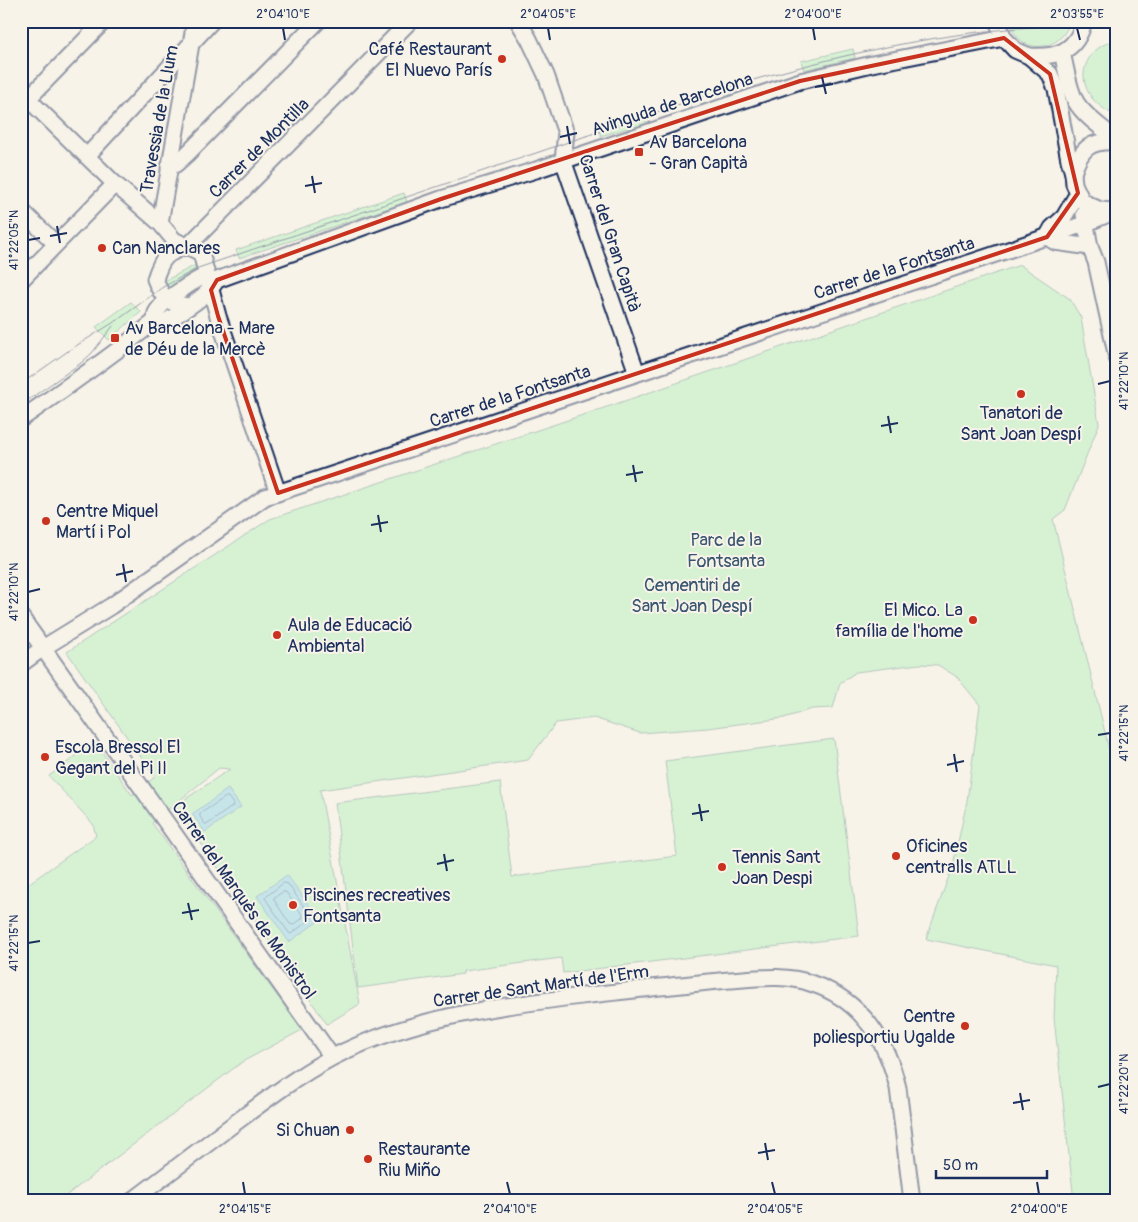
<svg xmlns="http://www.w3.org/2000/svg" width="1138" height="1222" viewBox="0 0 1138 1222" font-family="Pangolin,sans-serif">
<rect width="100%" height="100%" fill="#f7f3e8"/>
<filter id="ink" filterUnits="userSpaceOnUse"><feTurbulence type="fractalNoise" baseFrequency=".02" numOctaves="2"/><feDisplacementMap in="SourceGraphic" scale="10" xChannelSelector="R" yChannelSelector="G"/><feConvolveMatrix kernelMatrix="1 2 1 2 8 2 1 2 1" color-interpolation-filters="sRGB"/></filter>
<g filter="url(#ink)">
<!-- green -->
<g fill="#aef1bb" stroke="#64908c">
<path d="M1010,21h60c-9,33 -53,35 -60,0z"/>
<path d="M1117,40v77c-8,-5 -19,-11 -25,-19 -18,-24 -4,-52 25,-58z"/>
<path d="M853,49l2,9 -51,12 -3,-9z"/>
<path d="M643,113l5,13 -19,6 -1,-4 -27,8 -3,-8z"/>
<path d="M404,193l3,9 -168,56 -3,-8z"/>
<path d="M196,265l4,8 -31,16 -5,-8z"/>
<path d="M1020,265l50,34 11,19 18,106 -34,86 -12,9 64,263v419h-43l-20,-183 2,-53 -130,-26 27,-74 14,-64 13,-96 -23,-28 -19,-12 -19,-1 -63,8 -16,11 -7,25 -21,1 -28,9 -76,10 -68,5 -46,-15 -38,5 -28,37 -208,30 40,214 -33,20 -152,-218 55,-37 -11,-1 -67,55 150,207 -60,32 -183,139h-38v-312l75,-53 -3,-12 -44,-48 46,-34 37,53 23,-18 -88,-125 203,-133 340,-113z"/>
<path d="M131,302l10,10 -32,28 -13,-13z"/>
<path d="M834,739l25,197 -296,37 -2,-15 -98,13v3l-105,14 -23,-185 165,-21 12,95 165,-21 -12,-95z"/>
</g>
<!-- water -->
<g fill="#8bd4ec" stroke="#5e92b3">
<path d="M228,789l13,18 -36,25 -13,-18z"/>
<path d="M287,875l33,45 -31,22 -32,-46z"/>
</g>
<g fill="none" stroke-linecap="round" stroke-linejoin="round">
<!-- shore -->
<g stroke="#487197" stroke-width="1">
<path d="M226,797h2l5,7v2l-25,18h-3l-5,-7v-3z"/>
<path d="M284,883l4,1 24,34 -21,16 -2,-1 -24,-35z"/>
<path d="M283,892h3l17,24 -1,3 -9,6 -3,-1 -16,-24v-2z"/>
</g>
<defs>
<g id="minor">
<path d="M518,21l11,18 17,36 14,41 6,17 -3,27 74,213"/>
<path d="M997,21l7,17 11,12 14,6 21,18 6,15 13,71 4,13 1,11 7,15 6,5 13,6 14,1"/>
<path d="M1062,52c4,16 6,36 14,50 9,15 28,27 41,38"/>
<path d="M1029,56c28,2 48,-5 55,-35"/>
<path d="M21,92l94,92 45,39 14,17 27,13 17,63 60,177"/>
<path d="M21,106l83,-85"/>
<path d="M87,156l125,-135"/>
<path d="M169,167l7,-3 11,-10 131,-133"/>
<path d="M1073,173c8,-25 17,-33 44,-31"/>
<path d="M21,210l35,34"/>
<path d="M1084,214l6,33 6,15 21,96"/>
<path d="M160,223l35,-202"/>
<path d="M1047,237l5,-9 12,-11 14,-24"/>
<path d="M1047,237l8,5 35,5"/>
<path d="M21,280l94,-96"/>
<path d="M189,306c-22,-2 -27,-8 -34,-27 7,-22 11,-26 33,-33l222,-225"/>
<path d="M155,321l9,2c19,-13 41,-24 53,-43l224,-81 95,-29 264,-89 72,-17 132,-26"/>
<path d="M21,419c46,-32 91,-63 134,-98 0,-2 0,-5 1,-8 6,-13 37,-31 50,-38"/>
<path d="M21,617l311,440"/>
<path d="M21,664l22,-16 68,-42 154,-109 746,-248 76,-26 28,-12"/>
<path d="M132,1201c33,-25 66,-50 99,-75 32,-24 66,-50 102,-69 97,-50 220,-57 327,-70 23,-2 47,-5 70,-7 28,-2 56,-6 83,4 48,16 74,57 85,104l14,113"/>
</g>
</defs>
<!-- minor casing -->
<use href="#minor" stroke="#1b2f5e" stroke-width="19"/>
<!-- minor -->
<use href="#minor" stroke="#f7f3e8" stroke-width="15"/>
<!-- tram -->
<g stroke="#1b2f5e" stroke-width="1">
<path d="M21,384l50,-35 48,-30 44,-32 35,-19 535,-182c83,-25 168,-45 254,-55 40,-5 82,-5 122,-10"/>
<path d="M21,405l60,-42 11,-10 21,-27"/>
</g>
</g>
</g>
<!-- marked area -->
<path d="M0 0H1138V1222H0ZM1004,38l46,36 28,119 -31,44 -769,256 -60,-177 -7,-26 6,-10 224,-81 359,-118z" fill="#f7f3e8" fill-opacity=".55" fill-rule="evenodd"/>
<path fill="none" stroke="#c8321e" stroke-width="4" stroke-linejoin="round" d="M1004,38l46,36 28,119 -31,44 -769,256 -60,-177 -7,-26 6,-10 224,-81 359,-118z"/>
<!-- ticks -->
<path fill="none" stroke="#1b2f5e" stroke-width="2" d="M283,28l2,12M548,28l2,12M813,28l2,12M1077,28l3,12M822,77l4,17M815,87l18,-3M567,126l3,18M560,137l17,-4M312,176l3,17M305,186l17,-3M57,226l3,17M50,236l17,-3M28,240l12,-2M1098,384l12,-3M888,416l3,17M881,426l17,-3M633,465l3,17M626,475l17,-3M378,515l3,17M371,525l17,-3M123,564l3,18M116,575l17,-4M28,592l12,-3M1098,735l12,-2M954,754l3,18M947,765l17,-4M699,804l3,17M692,814l17,-3M444,854l3,17M437,864l17,-4M188,903l4,17M182,913l17,-3M28,943l12,-2M1098,1087l12,-3M1020,1093l3,17M1013,1103l17,-3M765,1143l3,17M758,1153l17,-3M243,1182l2,12M507,1182l3,12M772,1182l3,12M1037,1182l2,12"/>
<!-- markers -->
<g fill="#c8321e" stroke="#f7f3e8" stroke-width="2">
<circle cx="502" cy="59" r="5"/>
<rect x="634" y="147" width="10" height="10" rx="2.5"/>
<circle cx="102" cy="248" r="5"/>
<rect x="110" y="333" width="10" height="10" rx="2.5"/>
<circle cx="1021" cy="394" r="5"/>
<circle cx="46" cy="521" r="5"/>
<circle cx="973" cy="620" r="5"/>
<circle cx="277" cy="635" r="5"/>
<circle cx="45" cy="757" r="5"/>
<circle cx="896" cy="856" r="5"/>
<circle cx="722" cy="867" r="5"/>
<circle cx="293" cy="905" r="5"/>
<circle cx="965" cy="1026" r="5"/>
<circle cx="350" cy="1130" r="5"/>
<circle cx="368" cy="1159" r="5"/>
</g>
<g text-anchor="middle" stroke-width="4" stroke-linejoin="round" paint-order="stroke">
<!-- poi labels -->
<g font-size="18" fill="#1b2f5e" stroke="#f7f3e8" text-anchor="start">
<text x="492" y="55" text-anchor="end">Café Restaurant<tspan x="492" dy="21">El Nuevo París</tspan></text>
<text x="649" y="148">Av Barcelona<tspan x="649" dy="21">- Gran Capità</tspan></text>
<text x="112" y="254">Can Nanclares</text>
<text x="125" y="334">Av Barcelona - Mare<tspan x="125" dy="21">de Déu de la Mercè</tspan></text>
<text x="1021" y="419" text-anchor="middle">Tanatori de<tspan x="1021" dy="21">Sant Joan Despí</tspan></text>
<text x="56" y="517">Centre Miquel<tspan x="56" dy="21">Martí i Pol</tspan></text>
<text x="963" y="616" text-anchor="end">El Mico. La<tspan x="963" dy="21">família de l'home</tspan></text>
<text x="287" y="631">Aula de Educació<tspan x="287" dy="21">Ambiental</tspan></text>
<text x="55" y="753">Escola Bressol El<tspan x="55" dy="21">Gegant del Pi II</tspan></text>
<text x="906" y="852">Oficines<tspan x="906" dy="21">centralls ATLL</tspan></text>
<text x="732" y="863">Tennis Sant<tspan x="732" dy="21">Joan Despi</tspan></text>
<text x="303" y="901">Piscines recreatives<tspan x="303" dy="21">Fontsanta</tspan></text>
<text x="955" y="1022" text-anchor="end">Centre<tspan x="955" dy="21">poliesportiu Ugalde</tspan></text>
<text x="340" y="1136" text-anchor="end">Si Chuan</text>
<text x="378" y="1155">Restaurante<tspan x="378" dy="21">Riu Miño</tspan></text>
</g>
<!-- street labels -->
<g font-size="18" fill="#1b2f5e" stroke="#f7f3e8">
<text transform="translate(672 104) rotate(-18)" y="6">Avinguda de Barcelona</text>
<text transform="translate(159 119) rotate(-80)" y="6">Travessia de la Llum</text>
<text transform="translate(259 148) rotate(-45)" y="6">Carrer de Montilla</text>
<text transform="translate(610 233) rotate(72)" y="6">Carrer del Gran Capità</text>
<text transform="translate(894 268) rotate(-18)" y="6">Carrer de la Fontsanta</text>
<text transform="translate(510 396) rotate(-18)" y="6">Carrer de la Fontsanta</text>
<text transform="translate(244 900) rotate(55)" y="6">Carrer del Marquès de Monistrol</text>
<text transform="translate(541 986) rotate(-8)" y="6">Carrer de Sant Martí de l'Erm</text>
</g>
<!-- park labels -->
<g font-size="18" fill="#385671" stroke="#f7f3e8">
<text x="726" y="546">Parc de la<tspan x="726" dy="21">Fontsanta</tspan></text>
<text x="692" y="591">Cementiri de<tspan x="692" dy="21">Sant Joan Despí</tspan></text>
</g>
</g>
<!-- margin -->
<rect width="1138" height="1222" fill="none" stroke="#f7f3e8" stroke-width="55"/>
<!-- scale -->
<path d="M936 1170v8h111v-8" fill="none" stroke="#1b2f5e" stroke-width="2.5"/>
<text x="943" y="1170" font-size="15" fill="#1b2f5e" stroke="#f7f3e8" stroke-width="4" paint-order="stroke">50 m</text>
<rect x="28" y="28" width="1082" height="1166" fill="none" stroke="#1b2f5e" stroke-width="2"/>
<g font-size="12" text-anchor="middle" fill="#1b2f5e">
<text x="283" y="18">2°04'10"E</text>
<text x="548" y="18">2°04'05"E</text>
<text x="813" y="18">2°04'00"E</text>
<text x="1077" y="18">2°03'55"E</text>
<text transform="translate(14 240) rotate(-90)" y="4">41°22'05"N</text>
<text transform="translate(1124 381) rotate(-90)" y="4">41°22'10"N</text>
<text transform="translate(14 592) rotate(-90)" y="4">41°22'10"N</text>
<text transform="translate(1124 733) rotate(-90)" y="4">41°22'15"N</text>
<text transform="translate(14 943) rotate(-90)" y="4">41°22'15"N</text>
<text transform="translate(1124 1084) rotate(-90)" y="4">41°22'20"N</text>
<text x="245" y="1213">2°04'15"E</text>
<text x="510" y="1213">2°04'10"E</text>
<text x="775" y="1213">2°04'05"E</text>
<text x="1039" y="1213">2°04'00"E</text>
</g>
</svg>
